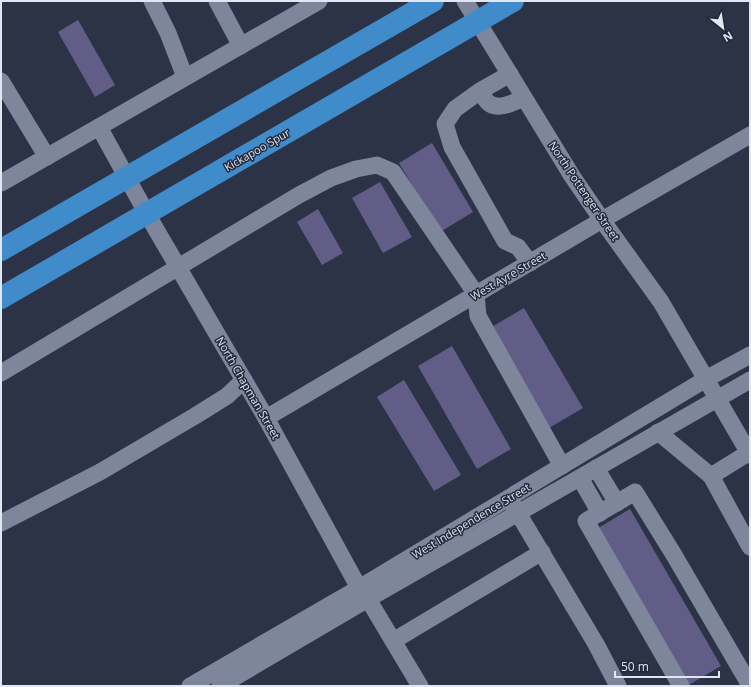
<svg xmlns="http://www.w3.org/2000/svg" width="751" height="687" viewBox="0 0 751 687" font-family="'Open Sans',sans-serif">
<rect width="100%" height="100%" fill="#2d3346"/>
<!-- building -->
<g fill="#625d87">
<path d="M78,20l37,65 -20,12 -37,-65z"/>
<path d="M432,143l41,69 -33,20 -41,-69z"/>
<path d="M380,182l32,55 -29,16 -31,-55z"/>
<path d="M318,209l25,44 -21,12 -25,-43z"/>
<path d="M524,308l59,100 -34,20 -59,-100z"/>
<path d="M452,346l59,103 -34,20 -59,-103z"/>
<path d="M404,380l57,95 -27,16 -57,-94z"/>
<path d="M630,509l91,157 -34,20 -92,-156z"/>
</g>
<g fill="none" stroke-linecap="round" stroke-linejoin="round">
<!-- minor -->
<g stroke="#7e869c" stroke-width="17">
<path d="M152,1l16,32 17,44"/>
<path d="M217,1l24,45"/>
<path d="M465,1l107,175 30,44 59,82 89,153"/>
<path d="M510,74l-30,17 -25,18 -10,15 7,23 53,94 13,6 12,16"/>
<path d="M1,81l46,76"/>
<path d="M480,91c3,4 6,11 10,13 11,6 24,-2 34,-6"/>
<path d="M99,127l48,87 119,204 93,170 9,11 52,87"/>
<path d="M1,183l318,-182"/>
<path d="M1,373l298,-178 32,-17 25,-9 21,-4 16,7 83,122 2,22 84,150"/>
<path d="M266,418l336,-198 148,-85"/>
<path d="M658,432l53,44 39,71"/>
<path d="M596,468l21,35"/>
<path d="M711,476l39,-24"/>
<path d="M580,478l20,35"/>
<path d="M512,503l84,141 22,42"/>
<path d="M1,523l99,-51 95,-56 32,-20 17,-16"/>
<path d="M393,641l149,-89"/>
<path d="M190,686l169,-98 347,-209 44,-24"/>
<path d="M220,686l148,-87 382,-219"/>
<path d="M681,686l-95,-165 49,-29 39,63 74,127"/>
</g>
<!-- major -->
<g stroke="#408bca" stroke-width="22">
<path d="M1,250l432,-249"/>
<path d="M1,298l512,-297"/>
</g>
</g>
<g text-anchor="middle" stroke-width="3" stroke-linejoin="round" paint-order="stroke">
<!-- street labels -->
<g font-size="11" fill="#e1e6f3" stroke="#23293b">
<text transform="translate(257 150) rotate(-30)" y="4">Kickapoo Spur</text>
<text transform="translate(584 191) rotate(56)" y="4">North Pottenger Street</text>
<text transform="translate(508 276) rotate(-30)" y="4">West Ayre Street</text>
<text transform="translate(248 388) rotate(60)" y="4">North Chapman Street</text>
<text transform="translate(471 521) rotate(-31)" y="4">West Independence Street</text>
</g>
</g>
<!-- border -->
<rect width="751" height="687" fill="none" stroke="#e1e6f3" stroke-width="4"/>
<!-- north arrow -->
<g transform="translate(723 28) rotate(150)" stroke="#23293b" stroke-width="3" paint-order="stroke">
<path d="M0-3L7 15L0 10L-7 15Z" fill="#e1e6f3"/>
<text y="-6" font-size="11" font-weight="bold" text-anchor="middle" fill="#e1e6f3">N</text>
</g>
<!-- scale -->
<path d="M615 671v6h104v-6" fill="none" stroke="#e1e6f3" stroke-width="2"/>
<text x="621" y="671" font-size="12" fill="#e1e6f3" stroke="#23293b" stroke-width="3" paint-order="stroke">50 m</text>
</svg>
